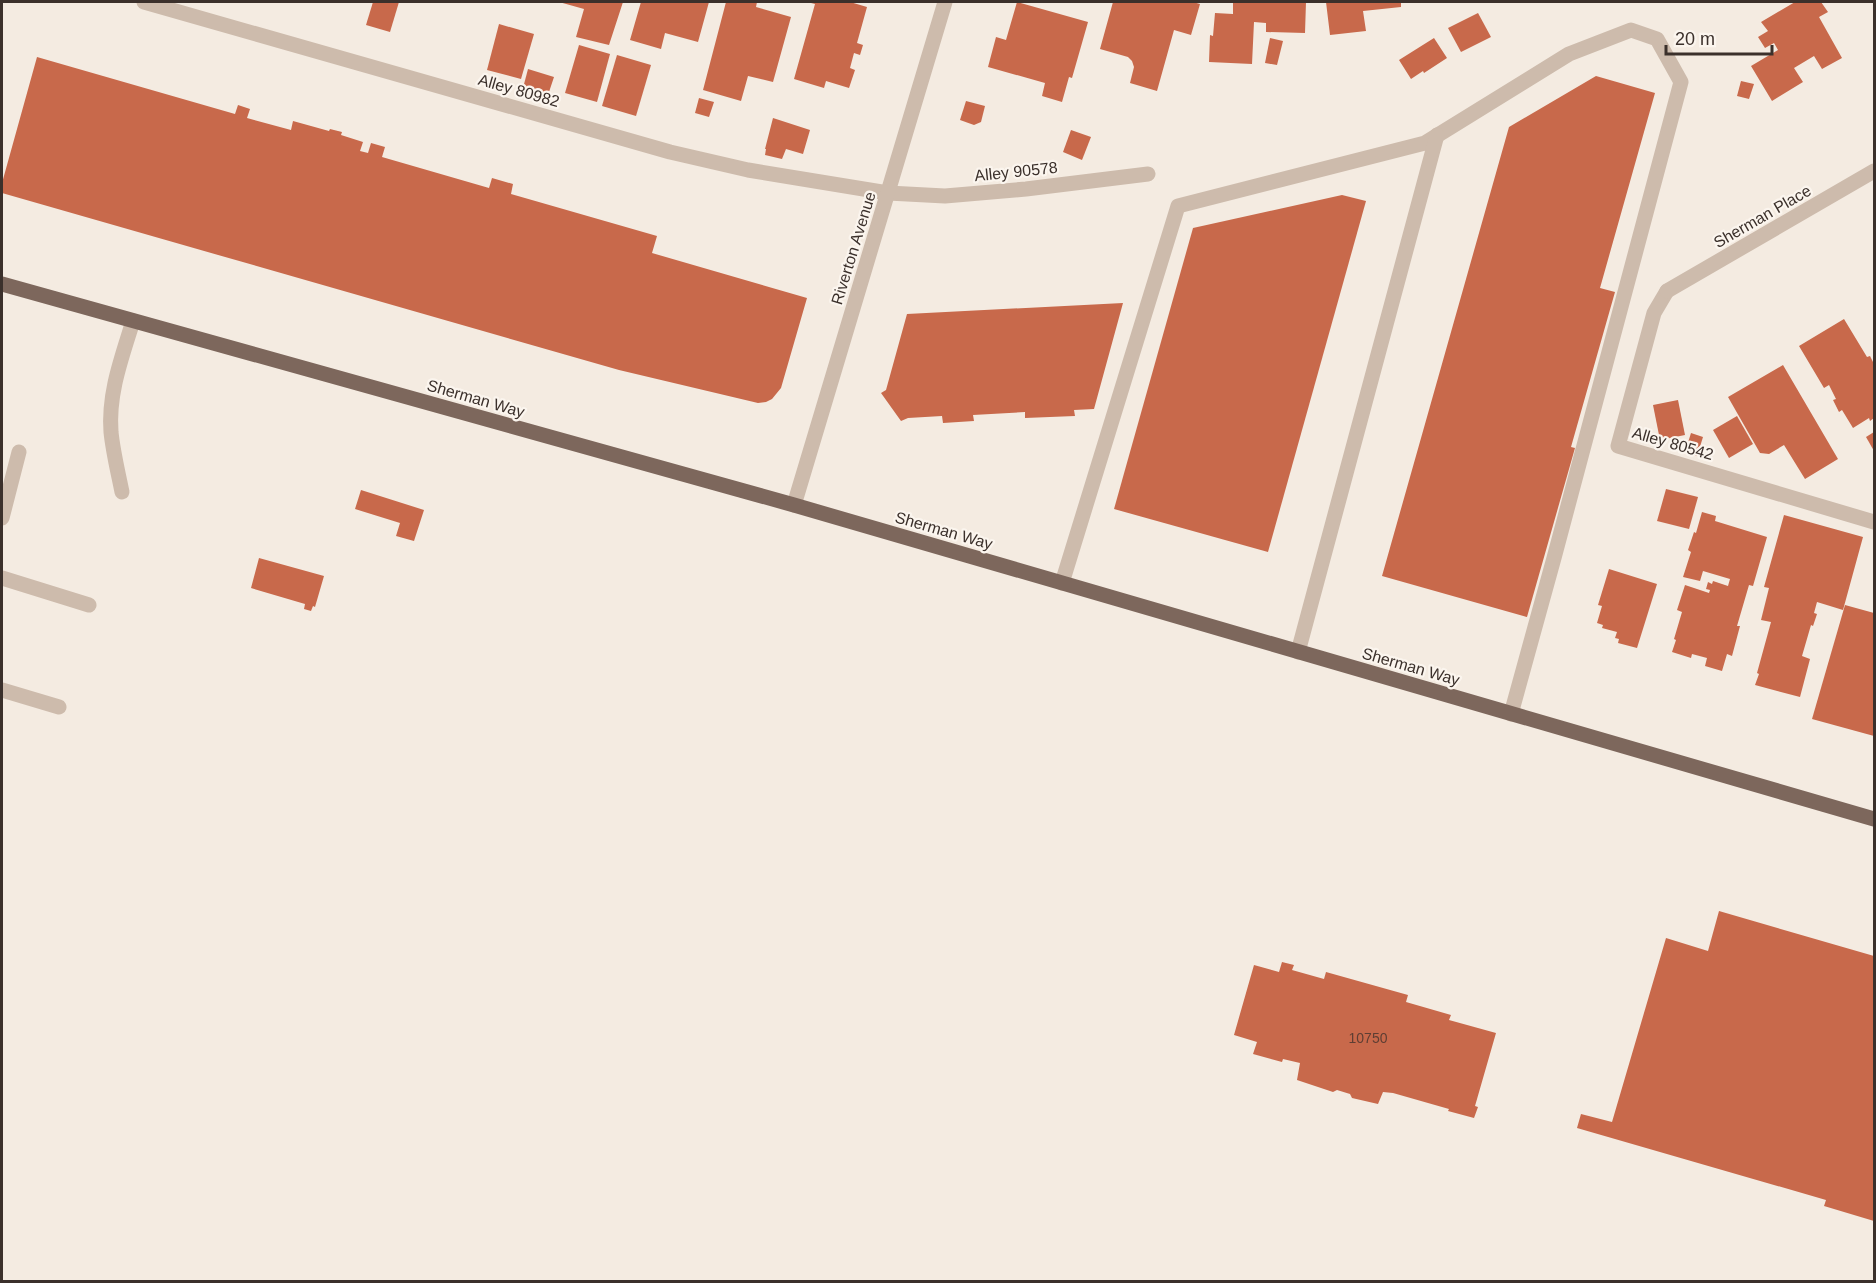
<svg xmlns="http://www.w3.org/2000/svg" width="1876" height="1283" viewBox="0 0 1876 1283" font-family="Arial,sans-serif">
<rect width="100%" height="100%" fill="#f4ebe1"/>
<!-- building -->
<g fill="#c8694b">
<path d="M373,2h26l-9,30 -24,-7z"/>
<path d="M559,2h64l-14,43 -33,-8 8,-28z"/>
<path d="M641,2h68l-11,40 -33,-9 -4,16 -31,-9z"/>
<path d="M726,2h31l-1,5 35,10 -18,65 -25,-6 -7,25 -38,-11z"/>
<path d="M812,2h38l17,5 -10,36 6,2 -3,10 -6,-2 -4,15 5,2 -6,18 -23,-7 -2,7 -30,-9 21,-75 -4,-1z"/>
<path d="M1017,2l71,20 -16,56 -3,-1 -7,25 -20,-6 3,-13 -57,-16 8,-30 10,3z"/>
<path d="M1113,2h80l7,2 -9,31 -17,-5 -17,61 -27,-8 4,-16 -2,-6 -4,-4 -28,-8z"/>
<path d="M1233,2h73l-1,31 -39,-1v-9l-12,-1 -2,42 -43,-2 1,-27 3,1 2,-23 18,1z"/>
<path d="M1326,2h75v5l-38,4 3,20 -36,4z"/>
<path d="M1795,2h26l7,10 -9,5 23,41 -20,11 -8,-13 -20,12 9,14 -31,19 -21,-35 27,-16 -4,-7 -9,5 -7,-11 10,-6 -7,-9z"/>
<path d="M1478,13l13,24 -30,15 -13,-24z"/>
<path d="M499,24l35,10 -13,45 -34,-9z"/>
<path d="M1270,38l13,3 -6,24 -12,-2z"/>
<path d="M1434,38l13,20 -23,15 -1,-2 -12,8 -12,-19z"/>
<path d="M579,45l31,9 -13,48 -32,-9z"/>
<path d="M617,55l34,10 -15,51 -34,-10z"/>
<path d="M37,57l198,57 3,-9 12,4 -3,9 44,12 2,-9 36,10 1,-2 12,3 -1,3 22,7 -3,9 8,2 3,-10 14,4 -3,10 107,31 3,-10 21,6 -2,10 146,42 -5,17 155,45 -26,90 -9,11 -6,3 -8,1 -139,-33 -617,-177v-10z"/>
<path d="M528,69l26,8 -6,18 -25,-7z"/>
<path d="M1596,76l59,17 -55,195 15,4 -44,155 4,1 -48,169 -145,-41 127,-449z"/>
<path d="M1741,81l13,3 -5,15 -12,-3z"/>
<path d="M699,98l15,4 -5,15 -14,-4z"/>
<path d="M966,101l19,5 -4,16 -7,3 -14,-5z"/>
<path d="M773,118l37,12 -7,24 -17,-5 -4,10 -17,-4 1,-6h-1z"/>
<path d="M1071,130l20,7 -9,23 -19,-8z"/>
<path d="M1342,195l24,6 -98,351 -154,-43 79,-281z"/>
<path d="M1123,303l-29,106 -20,1 1,6 -50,2v-6l-52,3 1,6 -31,2 -1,-7 -34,2 -7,3 -20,-28 5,-3 21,-76z"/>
<path d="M1844,319l23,38 3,-1 4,8v54l-4,3 -1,-3 -16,10 -11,-18 -3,2 -6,-12 3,-1 -7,-14 -5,3 -25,-42z"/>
<path d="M1783,365l55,94 -33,20 -21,-34 -15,9 -9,-1 -32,-56z"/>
<path d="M1678,400l7,35 -25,5 -7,-35z"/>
<path d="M1737,416l16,28 -24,14 -16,-28z"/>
<path d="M1874,432v19l-8,-14z"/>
<path d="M1691,433l12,4 -6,19 -12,-4z"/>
<path d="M1666,489l32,8 -9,32 -32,-8z"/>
<path d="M361,490l63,20 -10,31 -18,-5 4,-13 -45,-14z"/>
<path d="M1702,512l14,4 -1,5 52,16 -14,49 -4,-1 -12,41h3l-8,30 -5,-2 -5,17 -17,-5 2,-8 -15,-4 -1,4 -19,-6 4,-12 -2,-1 8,-27 -5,-2 8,-25 24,8 1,-3 -4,-1 2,-7 4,2 1,-3 15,5 2,-7 -27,-8 -3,10 -17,-4 8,-25 -3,-2 6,-18 2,1z"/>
<path d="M1784,515l79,22 -20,73 -26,-8 -3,11 3,1 -4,12 -2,-1 -9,31 8,3 -10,38 -45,-12 4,-11 -2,-1 14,-51 -10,-2 8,-32 -5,-1z"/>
<path d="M259,558l65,18 -9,31 -2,-1 -2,5 -7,-2 1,-5 -54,-16z"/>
<path d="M1609,569l48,15 -20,64 -19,-5 1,-4 -4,-1 2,-6 -15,-4 1,-3 -6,-2 5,-17 -4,-1z"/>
<path d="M1845,605l29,8v123l-62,-17z"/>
<path d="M1719,911l155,45v265l-50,-15 2,-6 -249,-72 4,-14 31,8 54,-184 42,13z"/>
<path d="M1282,962l12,3 -2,5 32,9 2,-7 82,23 -2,7 45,13 -2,5 47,13 -21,73 3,1 -4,11 -26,-7 1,-2 -56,-16 -10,-1 -5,12 -26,-6 -2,-4 -13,-4 -4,2 -36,-12 3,-17 -17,-4 -1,3 -29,-8 4,-12 -23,-7 20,-70 25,7z"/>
</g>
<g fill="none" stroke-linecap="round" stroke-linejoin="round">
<!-- service -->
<g stroke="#cdbbac" stroke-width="15">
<path d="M144,2l526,150 78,18 140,23 57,3 81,-7 122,-15"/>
<path d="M1667,291l-13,22 -36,133 256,76"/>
<path d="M122,492c-4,-20 -9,-40 -11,-60 -3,-39 11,-75 22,-111"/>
<path d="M2,518l17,-66"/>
<path d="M2,578l87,27"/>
<path d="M1062,583l116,-377 247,-63 144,-89 62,-24 26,9 24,43 -127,476 -43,156"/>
<path d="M1298,652l139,-517"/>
<path d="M2,690l57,17"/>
</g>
<!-- minor -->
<g stroke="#cdbbac" stroke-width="15">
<path d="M1667,291l207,-120"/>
<path d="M794,505l151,-503"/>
</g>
<!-- primary -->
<path stroke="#7d675c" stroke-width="15" d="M2,284l792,221 1080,314"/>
</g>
<g text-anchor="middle" stroke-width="4.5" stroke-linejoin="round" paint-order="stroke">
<!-- number labels -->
<g font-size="14" fill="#5e3e33">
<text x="1368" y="1043">10750</text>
</g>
<!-- street labels -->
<g font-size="16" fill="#3b302b" stroke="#fbf5ee">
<text transform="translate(519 90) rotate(16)" y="6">Alley 80982</text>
<text transform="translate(1016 171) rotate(-6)" y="6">Alley 90578</text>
<text transform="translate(1762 216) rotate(-30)" y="6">Sherman Place</text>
<text transform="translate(853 248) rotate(-73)" y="6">Riverton Avenue</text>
<text transform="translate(476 398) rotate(16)" y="6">Sherman Way</text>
<text transform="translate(1673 443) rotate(16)" y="6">Alley 80542</text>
<text transform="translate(944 530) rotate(16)" y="6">Sherman Way</text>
<text transform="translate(1411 666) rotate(16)" y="6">Sherman Way</text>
</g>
</g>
<!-- border -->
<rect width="1876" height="1283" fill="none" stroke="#3b302b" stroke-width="6"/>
<!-- scale -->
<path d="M1666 45v9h106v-9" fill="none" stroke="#3b302b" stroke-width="3"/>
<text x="1675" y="45" font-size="18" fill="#3b302b" stroke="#fbf5ee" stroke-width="4.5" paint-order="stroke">20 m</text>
</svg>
